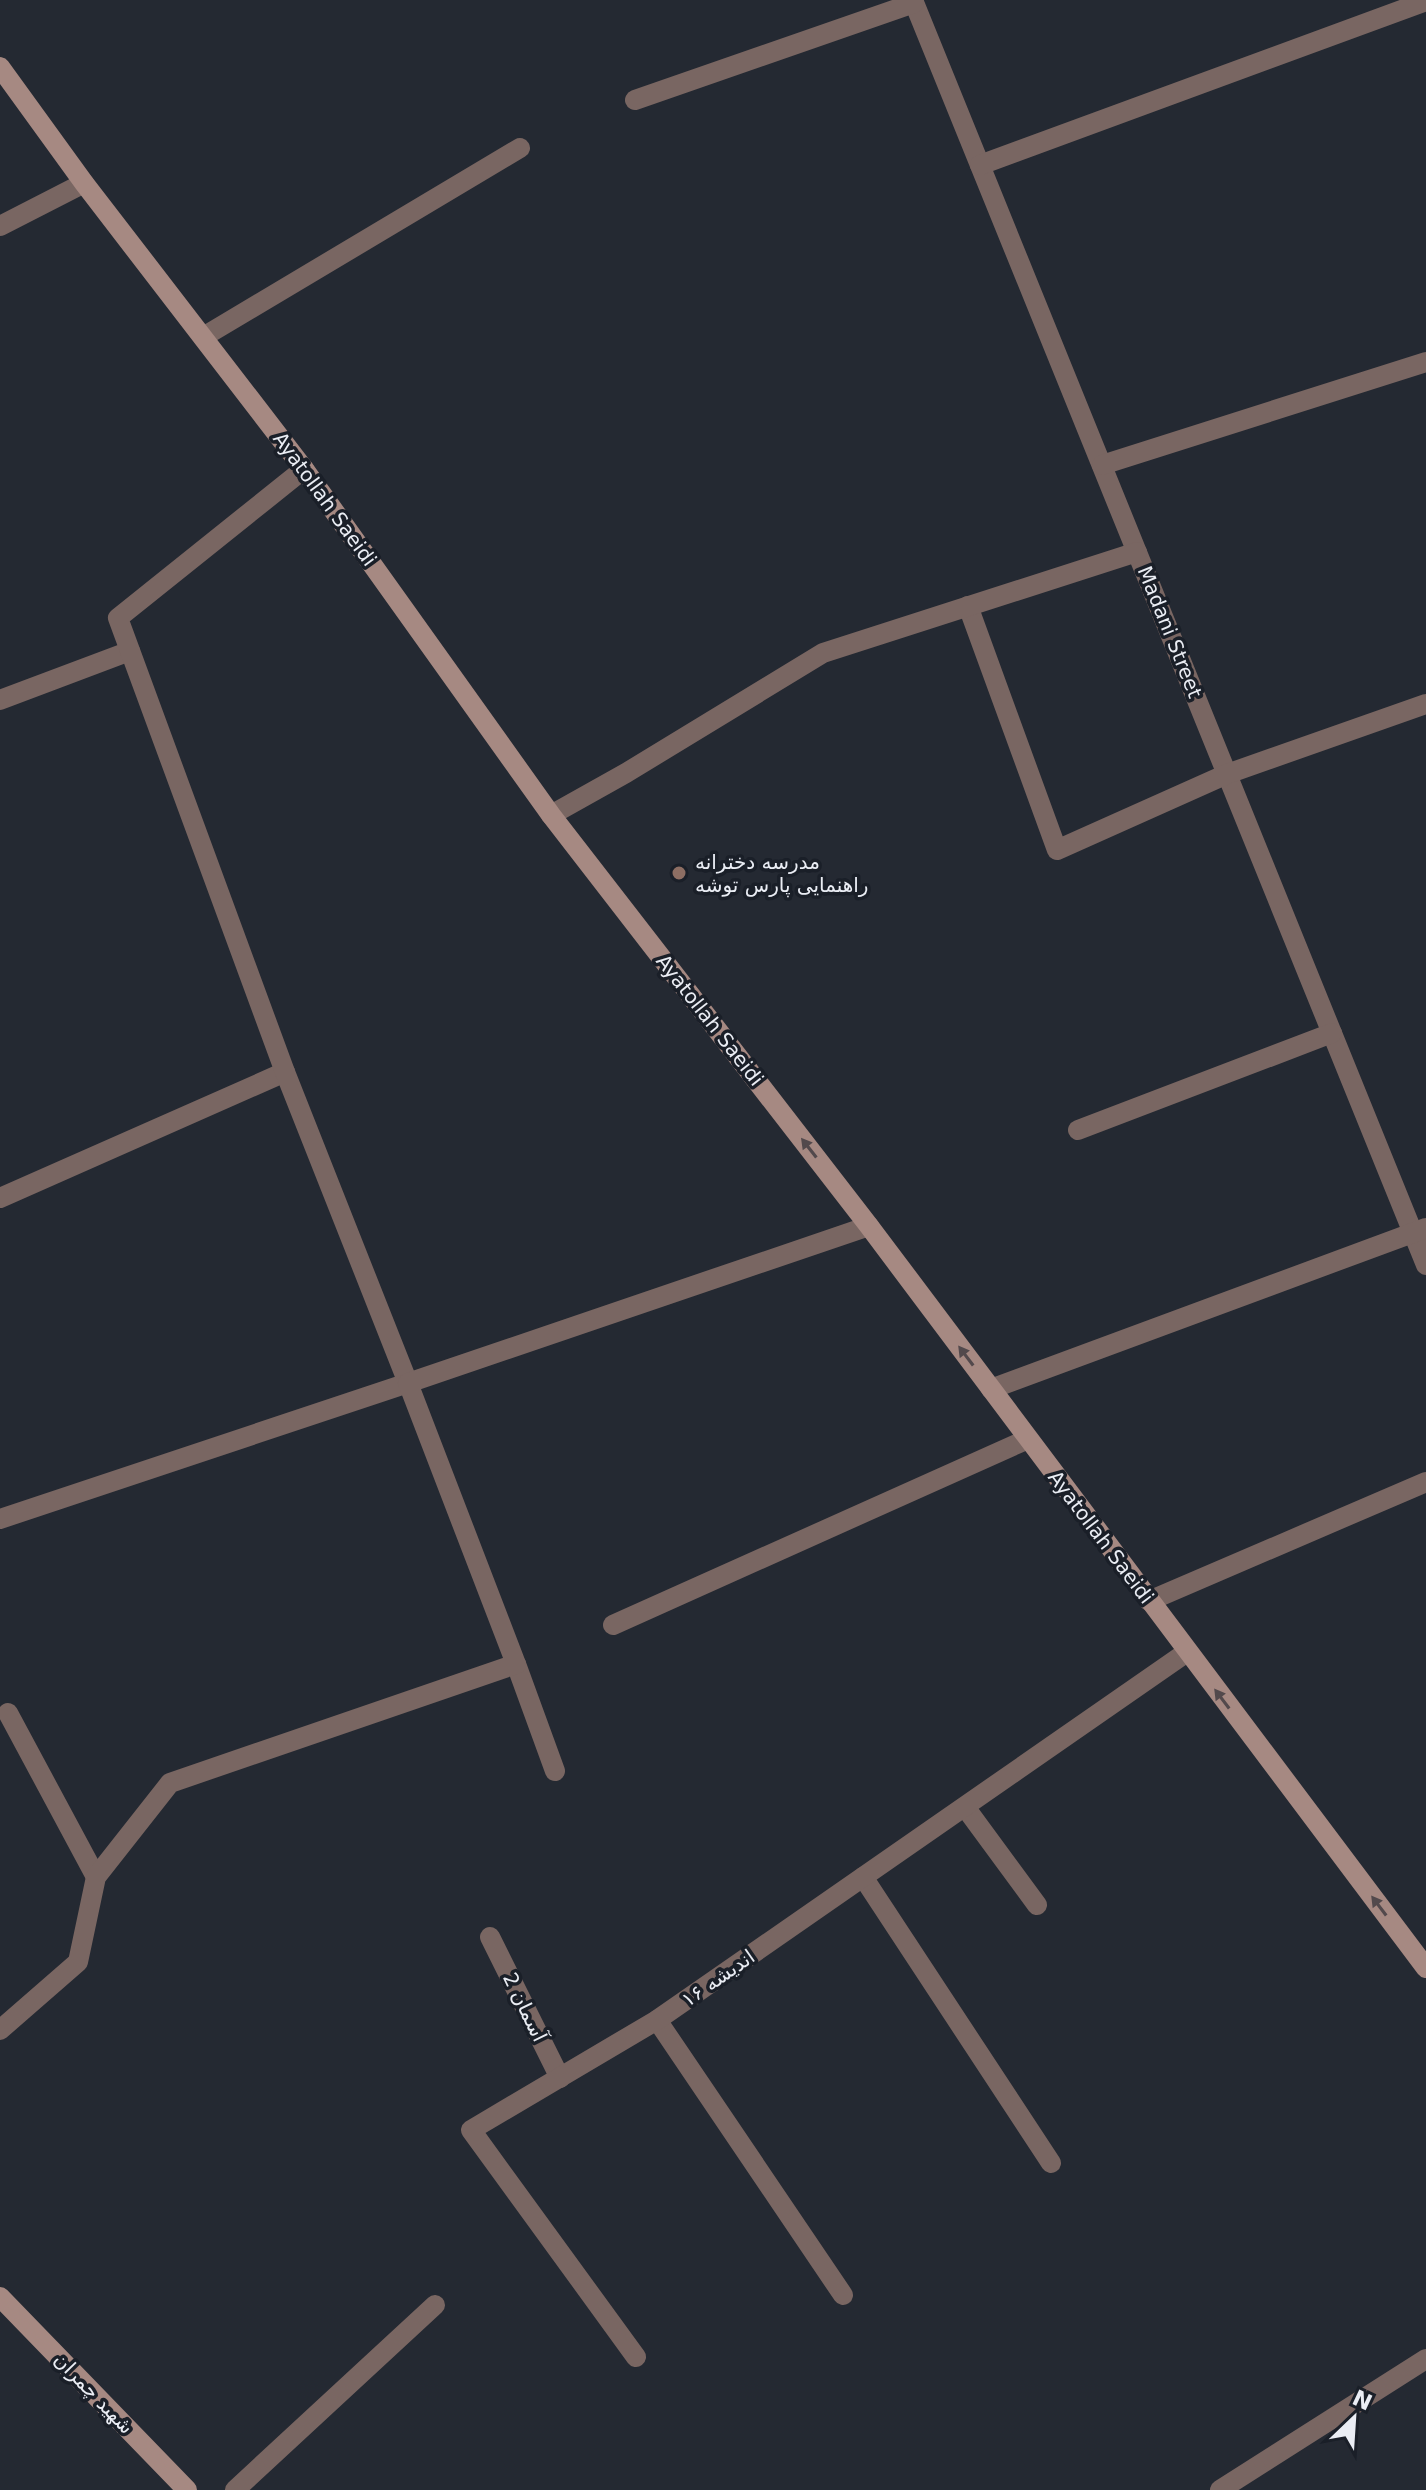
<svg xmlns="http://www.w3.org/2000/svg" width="1426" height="2490" viewBox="0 0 1426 2490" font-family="'DejaVu Sans',Cairo,sans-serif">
<rect width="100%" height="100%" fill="#242932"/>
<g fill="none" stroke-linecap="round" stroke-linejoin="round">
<!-- street -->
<g stroke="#796662" stroke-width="20">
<path d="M913,0l513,1265"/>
<path d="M635,100l279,-97"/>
<path d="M980,165l446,-164"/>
<path d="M0,226l84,-43"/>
<path d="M203,337l317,-189"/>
<path d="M1102,465l324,-103"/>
<path d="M968,606l89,244 170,-76 199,-70"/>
<path d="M0,700l130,-49"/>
<path d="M551,815l75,-42 197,-120 314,-101"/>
<path d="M1078,1130l254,-97"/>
<path d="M0,1198l285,-126"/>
<path d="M991,1389l435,-161"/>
<path d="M0,1519l408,-136 -123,-311 -167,-454 186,-149"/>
<path d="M1149,1601l277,-119"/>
<path d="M613,1625l415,-186"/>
<path d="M516,1664l39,107"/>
<path d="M8,1713l88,164"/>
<path d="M965,1807l72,98"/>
<path d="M863,1877l188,286"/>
<path d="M490,1937l70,141"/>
<path d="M657,2020l186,275"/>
<path d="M0,2030l78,-68 18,-85 74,-94 346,-119 -108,-281 461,-157"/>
<path d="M636,2357l-165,-227 186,-110 530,-368"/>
<path d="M235,2490l200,-185"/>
<path d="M1220,2490l206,-131"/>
</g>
<!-- secondary -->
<g stroke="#a68982" stroke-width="20">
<path d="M0,67l84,116 220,286 247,346 318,411 557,742"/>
<path d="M0,2297l187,193"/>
</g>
</g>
<!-- one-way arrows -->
<defs><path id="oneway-solid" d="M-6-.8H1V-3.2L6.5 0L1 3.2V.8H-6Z" transform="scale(2)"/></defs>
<g fill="#52494c">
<use href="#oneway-solid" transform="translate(809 1148) rotate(-128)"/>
<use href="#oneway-solid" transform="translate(966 1356) rotate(-127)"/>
<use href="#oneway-solid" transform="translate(1222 1699) rotate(-127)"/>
<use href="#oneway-solid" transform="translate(1379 1906) rotate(-127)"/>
</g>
<!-- markers -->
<circle fill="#8d6e63" stroke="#1a1f28" stroke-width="3" cx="679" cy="873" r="8"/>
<g text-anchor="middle" stroke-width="7" stroke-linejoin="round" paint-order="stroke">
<!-- street labels -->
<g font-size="20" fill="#eaedf4" stroke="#1a1f28">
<text transform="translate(325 499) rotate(54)" y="7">Ayatollah Saeidi</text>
<text transform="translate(1170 632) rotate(68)" y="7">Madani Street</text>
<text transform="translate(710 1020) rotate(52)" y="7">Ayatollah Saeidi</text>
<text transform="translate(1101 1537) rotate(53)" y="7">Ayatollah Saeidi</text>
<text transform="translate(718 1978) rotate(-35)" y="7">اندیشه ۱۶</text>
<text transform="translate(525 2007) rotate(64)" y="7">آسمان 2</text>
<text transform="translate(94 2393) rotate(46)" y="7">شهید چمران</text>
</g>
<!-- poi labels -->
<g font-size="20" fill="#eaedf4" stroke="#1a1f28" text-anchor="start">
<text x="695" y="869">مدرسه دخترانه<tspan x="695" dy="23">راهنمایی پارس توشه</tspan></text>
</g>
</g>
<!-- north arrow -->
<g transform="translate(1354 2418) rotate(25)" stroke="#1a1f28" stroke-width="6" paint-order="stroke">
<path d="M0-6L14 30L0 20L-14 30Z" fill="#eaedf4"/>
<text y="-12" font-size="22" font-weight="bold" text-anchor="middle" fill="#eaedf4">N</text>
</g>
</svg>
